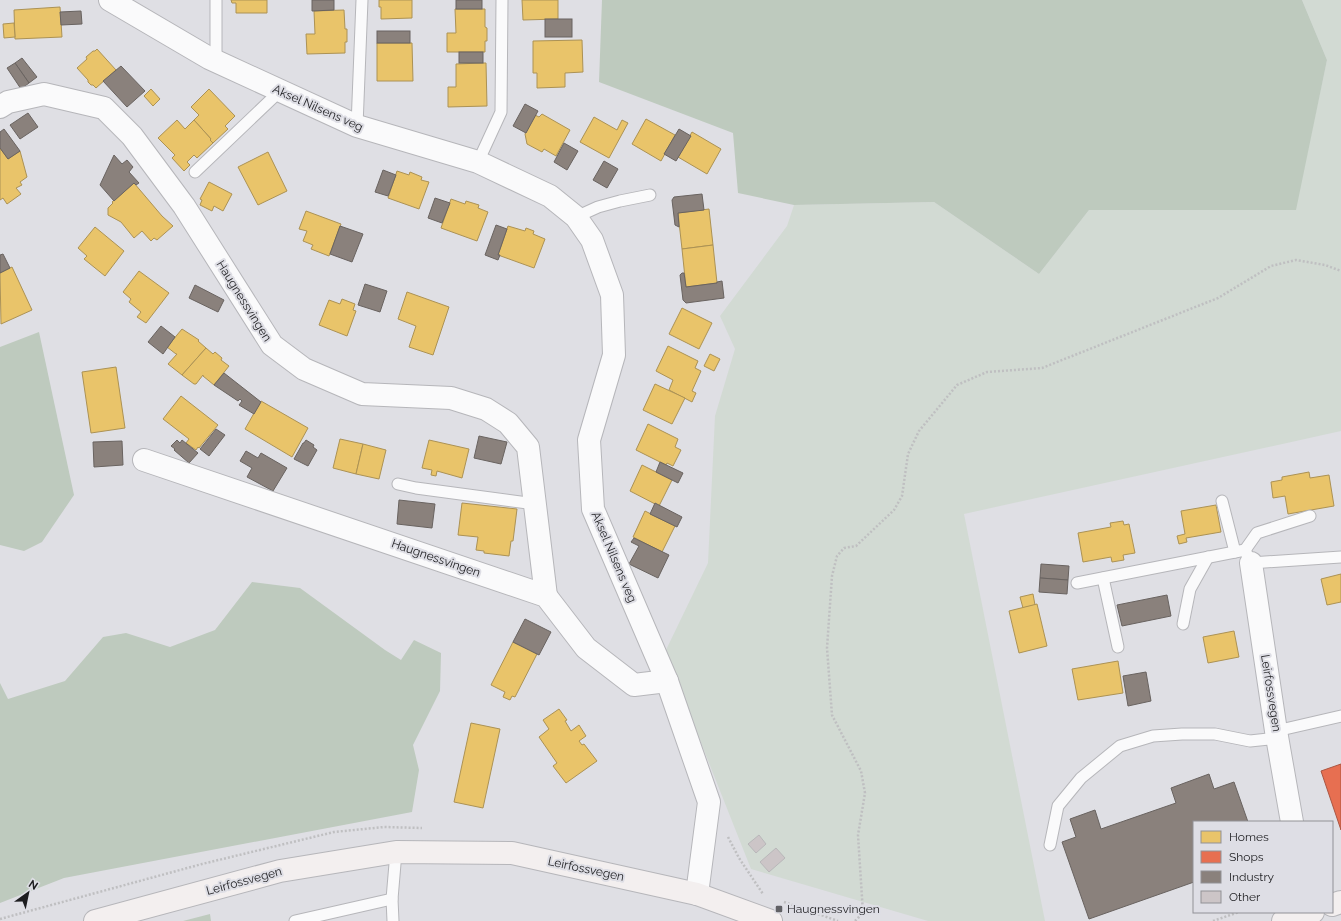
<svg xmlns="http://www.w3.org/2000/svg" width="1341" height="921" viewBox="0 0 1341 921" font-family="Raleway,sans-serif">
<rect width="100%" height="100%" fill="#dfdfe4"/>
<!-- green -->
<path fill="#d2dad3" d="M1302,0h39v431l-377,83 81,407h-117l-177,-52 -86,-217 43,-89 7,-147 20,-67 -15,-33 67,-90 7,-21 140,-3 105,72 50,-64h206l32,-150z"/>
<!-- forest -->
<g fill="#becabe">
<path d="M602,0h700l25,60 -31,150h-207l-50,64 -105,-72 -140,3 -56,-12 -5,-60 -134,-51z"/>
<path d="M39,332l35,163 -32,47 -18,9 -24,-6v-198z"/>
<path d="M252,582l48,6 85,62 16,10 13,-20 27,13 -1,38 -27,54 6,25 -7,42 -348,66 -64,25v-220l8,16 57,-18 38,-44 23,-4 44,14 45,-17z"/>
<path d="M210,914l1,7h-28z"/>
</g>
<!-- homes -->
<g fill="#e9c46a" stroke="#ac9254">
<path d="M231,0h36v13h-31v-10h-4z"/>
<path d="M379,0h33v18l-31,1v-12h-2z"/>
<path d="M522,0h36v19l-35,1z"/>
<path d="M60,7l2,30 -47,2 -1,-29z"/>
<path d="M455,9h30v18l2,1v13h-2v11h-38v-19h9z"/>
<path d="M344,10l1,19h2v13h-2v11l-38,1 -1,-20h9l-1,-23z"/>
<path d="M14,23l1,14 -11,1 -1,-14z"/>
<path d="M582,40l1,32 -18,1v14l-28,1v-15h-4v-32z"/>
<path d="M377,43h35l1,38h-36z"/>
<path d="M97,49l19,21 -20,18 -3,-3h-2l-3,-3v-2l-11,-12 10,-9 -1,-2 7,-6h2z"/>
<path d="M483,63h3l1,43 -39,1v-20h8v-23z"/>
<path d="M151,89l9,10 -7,7 -9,-10z"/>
<path d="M209,89l26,27 -10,10 3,3 -15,14 -3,-3 1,-1 -17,-19 5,-5 -8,-8z"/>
<path d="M542,114l28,16 -14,26 -12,-7 -2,3 -15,-8 -2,-10 10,-19 4,2z"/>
<path d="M594,117l23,13 5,-10 6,3 -19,35 -29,-16z"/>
<path d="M646,119l29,16 -14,26 -29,-17z"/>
<path d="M177,120l8,9 9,-9 17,19 -1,1 3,3 -16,15 -3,-3 -7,7 3,3 -6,6 -12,-13 3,-3 -17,-17z"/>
<path d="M692,132l29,17 -14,25 -29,-17z"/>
<path d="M0,148l8,11 12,-8 7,26 -7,5 2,3 -6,3 5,6 -14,10 -4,-6 -3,2z"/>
<path d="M268,152l19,39 -29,14 -20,-38z"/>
<path d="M397,171l12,4 1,-3 12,5 -1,3 8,2 -10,27 -31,-11z"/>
<path d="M209,182l23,12 -9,17 -9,-5 -2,5 -12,-6 2,-5 -2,-1z"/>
<path d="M134,183l28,33 11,10 -16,14 -3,-2 -3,3 -9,-10 -8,7 -13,-16 -13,-7v-7l5,-5 -1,-1z"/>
<path d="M451,199l14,5 1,-3 13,4 -1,3 10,4 -11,29 -36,-13z"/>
<path d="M709,209l4,36 -31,4 -4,-36z"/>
<path d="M306,211l35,13 -12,32 -18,-7 2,-4 -10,-4 4,-10 -8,-2z"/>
<path d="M508,226l17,5 1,-3 8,3 -1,3 12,5 -11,29 -36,-13z"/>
<path d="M95,227l29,24 -19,25 -21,-17 3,-3 -9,-8z"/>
<path d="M713,245l4,38 -31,4 -4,-38z"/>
<path d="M12,267l20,43 -31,14 -1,-51z"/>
<path d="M139,271l30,22 -23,30 -9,-6 4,-5 -12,-10 2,-3 -8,-7z"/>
<path d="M407,292l42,15 -16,48 -24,-8 7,-21 -18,-7z"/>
<path d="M342,299l13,5 -2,6 3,1 -9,25 -28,-11 10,-25 11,4z"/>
<path d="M682,308l30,15 -13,26 -30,-15z"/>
<path d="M182,329l17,11 -1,1 8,7 -24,27 -14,-11 9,-10h-1l-9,-7z"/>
<path d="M668,346l30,15 -3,7 6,3 -9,20 4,2 -4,9 -23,-12 4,-10 -17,-9z"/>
<path d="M206,348l7,6 2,-2 7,6 -1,2 8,6 -15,19 -11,-9v-1l-7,9h-2l-12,-9z"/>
<path d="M710,354l10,5 -6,12 -10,-5z"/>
<path d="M116,367l9,61 -34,5 -9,-61z"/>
<path d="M655,384l30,14 -13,26 -29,-14z"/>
<path d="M181,396l37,29 -19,23 -1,-1 -2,3 -10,-7 3,-4 -26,-20z"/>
<path d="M261,401l47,27 -16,29 -47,-28z"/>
<path d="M648,424l30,15 -3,8 6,3 -8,16 -6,-3 -1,2 -30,-15z"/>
<path d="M340,439l23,5 -7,30 -23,-6z"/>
<path d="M429,440l40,9 -7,29 -25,-7 -1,5 -5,-1 1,-5 -10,-2z"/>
<path d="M363,444l23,6 -7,29 -23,-5z"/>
<path d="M642,465l30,15 -13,26 -29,-15z"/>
<path d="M1309,472l1,6 19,-3 5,31 -46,8 -3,-18 -12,2 -2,-16 11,-2v-3z"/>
<path d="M462,503l55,6 -4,32h-2l-2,15 -25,-3v-2l-8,-1 2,-13 -20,-2z"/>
<path d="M1216,505l5,27 -35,6 1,4 -8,2 -2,-8 8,-2 -4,-23z"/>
<path d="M645,511l30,15 -13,26 -29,-15z"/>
<path d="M1123,521l1,4 5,-1 6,29 -12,2 1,5 -12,2 -1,-5 -28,5 -5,-29 33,-6 -1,-4z"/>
<path d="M1341,574v28l-14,3 -6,-26z"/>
<path d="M1033,594l2,11 -12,3 -3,-11z"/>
<path d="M1037,604l10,42 -28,7 -10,-42z"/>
<path d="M1234,631l5,26 -31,6 -5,-26z"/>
<path d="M513,642l24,12 -22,43 -3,-1 -2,4 -7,-3 2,-5 -14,-7z"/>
<path d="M1118,661l5,32 -45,7 -6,-31z"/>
<path d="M559,709l8,11 -2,1 6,10 8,-6 7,11 -7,5 3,4 2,-1 13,17 -31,22 -13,-17 4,-3 -18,-26 10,-8 -6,-9z"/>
<path d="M471,723l29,6 -17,79 -29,-6z"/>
</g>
<!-- shops -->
<path fill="#e76f51" stroke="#aa5642" d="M1341,764v66l-20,-59z"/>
<!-- industry -->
<g fill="#8a817c" stroke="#696360">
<path d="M312,0h22v10l-22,1z"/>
<rect x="456" y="0" width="26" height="9"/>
<path d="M81,11l1,13 -21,1 -1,-13z"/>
<rect x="545" y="19" width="27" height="18"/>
<rect x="377" y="31" width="33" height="12"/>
<rect x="459" y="52" width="24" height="11"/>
<path d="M22,58l15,19 -8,6 -14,-20z"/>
<path d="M15,63l14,20 -8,6 -14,-21z"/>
<path d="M121,66l24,25 -18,16 -24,-26z"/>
<path d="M525,104l13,7 -12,22 -13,-7z"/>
<path d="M28,113l10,14 -18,12 -10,-14z"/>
<path d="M4,129l16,22 -12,8 -8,-11v-16z"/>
<path d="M679,129l12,7 -15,25 -12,-7z"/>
<path d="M564,143l14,8 -11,19 -13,-8z"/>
<path d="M114,155l8,9 5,-4 6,7 -4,5 10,11 -3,2 -2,-2 -20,18 -14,-16z"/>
<path d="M604,161l14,8 -11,19 -14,-8z"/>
<path d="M383,170l13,5 -8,21 -13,-4z"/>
<path d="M702,194l2,16 -26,3 1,14 -4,-2 -3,-25 2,-3z"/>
<path d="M435,198l15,5 -8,20 -14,-5z"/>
<path d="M496,225l11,4 -9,26h2l-2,5 -13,-5z"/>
<path d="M340,226l23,8 -11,28 -22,-8z"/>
<path d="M3,254l7,14 -10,5v-18z"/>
<path d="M682,273h2l2,14 31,-4v-1l5,-1 2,17 -38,5 -3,-3 -3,-25z"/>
<path d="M365,284l22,7 -7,21 -22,-7z"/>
<path d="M195,285l29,15 -6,12 -29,-14z"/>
<path d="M161,326l14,11 -12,17 -15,-12z"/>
<path d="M224,373l37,29 -7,12 -15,-9 3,-4 -2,-2 -2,2 -24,-16z"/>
<path d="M216,429l9,6 -16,21 -9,-7z"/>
<path d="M479,436l28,6 -6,22 -27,-6z"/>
<path d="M177,440l3,3 2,-3 16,13 -9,10 -15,-13 1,-1 -4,-3z"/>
<path d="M306,440l8,5 -1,2 4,3 -9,16 -14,-7 9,-16h1z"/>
<path d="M122,441l1,24 -29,2 -1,-25z"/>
<path d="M246,451l12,7 3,-5 26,15 -14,23 -26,-14 5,-9 -12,-7z"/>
<path d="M660,462l23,11 -5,10 -22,-11z"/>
<path d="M399,500l36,4 -3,24 -35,-4z"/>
<path d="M655,503l27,14 -5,10 -27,-13z"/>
<path d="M634,538l35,17 -11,23 -29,-14 10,-18 -8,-4z"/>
<path d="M1041,564l28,2 -1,14 -28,-2z"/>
<path d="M1040,578l28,2 -1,14 -28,-2z"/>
<path d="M1167,595l4,21 -49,10 -5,-21z"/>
<path d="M525,619l26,13 -12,23 -26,-13z"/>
<path d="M1146,672l5,29 -23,5 -5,-30z"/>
<path d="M1209,774l5,15 20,-7 14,40h-54v60l-105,37 -27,-77 14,-5 -6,-18 25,-9 6,19 75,-26 -5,-15z"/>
</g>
<!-- building -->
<g fill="#ccc5c7" stroke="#b8b7b9">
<path d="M759,835l7,9 -10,9 -8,-9z"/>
<path d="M776,848l9,10 -16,14 -9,-10z"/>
</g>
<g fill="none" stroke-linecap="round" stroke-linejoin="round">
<defs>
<g id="lane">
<path d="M216,61v-61"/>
<path d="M357,126l5,-126"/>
<path d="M478,162l23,-50 1,-112"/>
<path d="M195,172l85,-81"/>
<path d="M576,217l22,-10 22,-6 30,-6"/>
<path d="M398,484l18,4 119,16"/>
<path d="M1222,501l13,51"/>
<path d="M1245,550l12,-17 53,-17"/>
<path d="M1103,578l15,69"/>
<path d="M1077,583l168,-33 6,13 90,-6"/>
<path d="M1183,624l7,-35 18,-32"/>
<path d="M1276,731l65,-15"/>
<path d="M1050,845l8,-39 23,-28 39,-32 33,-10 29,-2h33l35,7 28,-3"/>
<path d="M295,921l97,-22"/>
<path d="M393,921l-1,-22 4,-47"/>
</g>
<g id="street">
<path d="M110,0l99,58 148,68 121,36 72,34 26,21 16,23 20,55 2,60 -25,85 4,69 74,172 42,121 -12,92"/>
<path d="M0,107l8,-5 36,-8 60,14 28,28 52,70 88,139 32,24 58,25 89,4 35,11 22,14 20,24 18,149"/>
<path d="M144,460l402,136 40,52 48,37 33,-4"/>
<path d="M1251,563l25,168 16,91"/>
</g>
<g id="secondary">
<path d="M1332,905l9,-3"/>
<path d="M95,921l185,-50 116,-19 116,1 185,41 74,27"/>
<path d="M1283,921l30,-9"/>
</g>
</defs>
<!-- lane casing -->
<use href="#lane" stroke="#b6b6ba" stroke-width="13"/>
<!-- street casing -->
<use href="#street" stroke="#b6b6ba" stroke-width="24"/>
<!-- secondary casing -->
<use href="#secondary" stroke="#b6b6ba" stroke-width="24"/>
<!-- path -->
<g stroke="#bfbfc1" stroke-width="2.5" stroke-dasharray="2 2" stroke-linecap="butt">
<path d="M728,837l11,21 24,36"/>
<path d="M784,902l54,19"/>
<path d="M0,919l202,-55 132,-32 50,-5 38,1"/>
<path d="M855,921l8,-8 -5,-78 7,-42 -4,-22 -29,-56 -5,-67 5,-72 5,-20 7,-8 12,-2 38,-36 8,-14 6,-42 11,-23 38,-46 30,-13 55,-4 176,-70 53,-32 25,-6 29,5 16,6"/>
<path d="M1213,921l26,-9"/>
</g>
<!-- lane -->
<use href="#lane" stroke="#fafafb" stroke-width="11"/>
<!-- street -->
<use href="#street" stroke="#fafafb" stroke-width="22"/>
<!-- secondary -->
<use href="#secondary" stroke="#f3efef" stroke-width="22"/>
</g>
<!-- markers -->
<rect fill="#616165" stroke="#dedee5" stroke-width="1.5" x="775" y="905" width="8" height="8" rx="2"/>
<g text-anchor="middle" stroke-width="4" stroke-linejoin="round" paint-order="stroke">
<!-- street labels -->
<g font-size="12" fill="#1d1d20" stroke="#dedee5">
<text transform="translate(318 108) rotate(24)" y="4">Aksel Nilsens veg</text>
<text transform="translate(244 301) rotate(58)" y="4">Haugnessvingen</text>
<text transform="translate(614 557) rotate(67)" y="4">Aksel Nilsens veg</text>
<text transform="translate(436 558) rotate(19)" y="4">Haugnessvingen</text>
<text transform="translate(1271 693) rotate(81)" y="4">Leirfossvegen</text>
<text transform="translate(586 869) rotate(12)" y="4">Leirfossvegen</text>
<text transform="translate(244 881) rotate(-15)" y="4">Leirfossvegen</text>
</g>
<!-- poi labels -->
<g font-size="12" fill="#1d1d20" stroke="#dedee5" text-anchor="start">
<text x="787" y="913">Haugnessvingen</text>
</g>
</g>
<!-- legend -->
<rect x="1193" y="821" width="140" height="92" fill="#dedee5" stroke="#919196"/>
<rect x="1201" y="831" width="20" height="12" fill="#e9c46a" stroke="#919196"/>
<text x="1229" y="841" font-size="12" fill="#1d1d20">Homes</text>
<rect x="1201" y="851" width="20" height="12" fill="#e76f51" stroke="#919196"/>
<text x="1229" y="861" font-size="12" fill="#1d1d20">Shops</text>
<rect x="1201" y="871" width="20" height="12" fill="#8a817c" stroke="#919196"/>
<text x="1229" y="881" font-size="12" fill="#1d1d20">Industry</text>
<rect x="1201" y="891" width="20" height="12" fill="#ccc5c7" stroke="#919196"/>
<text x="1229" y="901" font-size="12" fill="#1d1d20">Other</text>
<!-- north arrow -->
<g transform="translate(28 893) rotate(33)" stroke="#dedee5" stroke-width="3" paint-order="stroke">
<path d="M0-3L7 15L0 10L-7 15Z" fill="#1d1d20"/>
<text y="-6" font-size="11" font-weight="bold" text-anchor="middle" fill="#1d1d20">N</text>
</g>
</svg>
